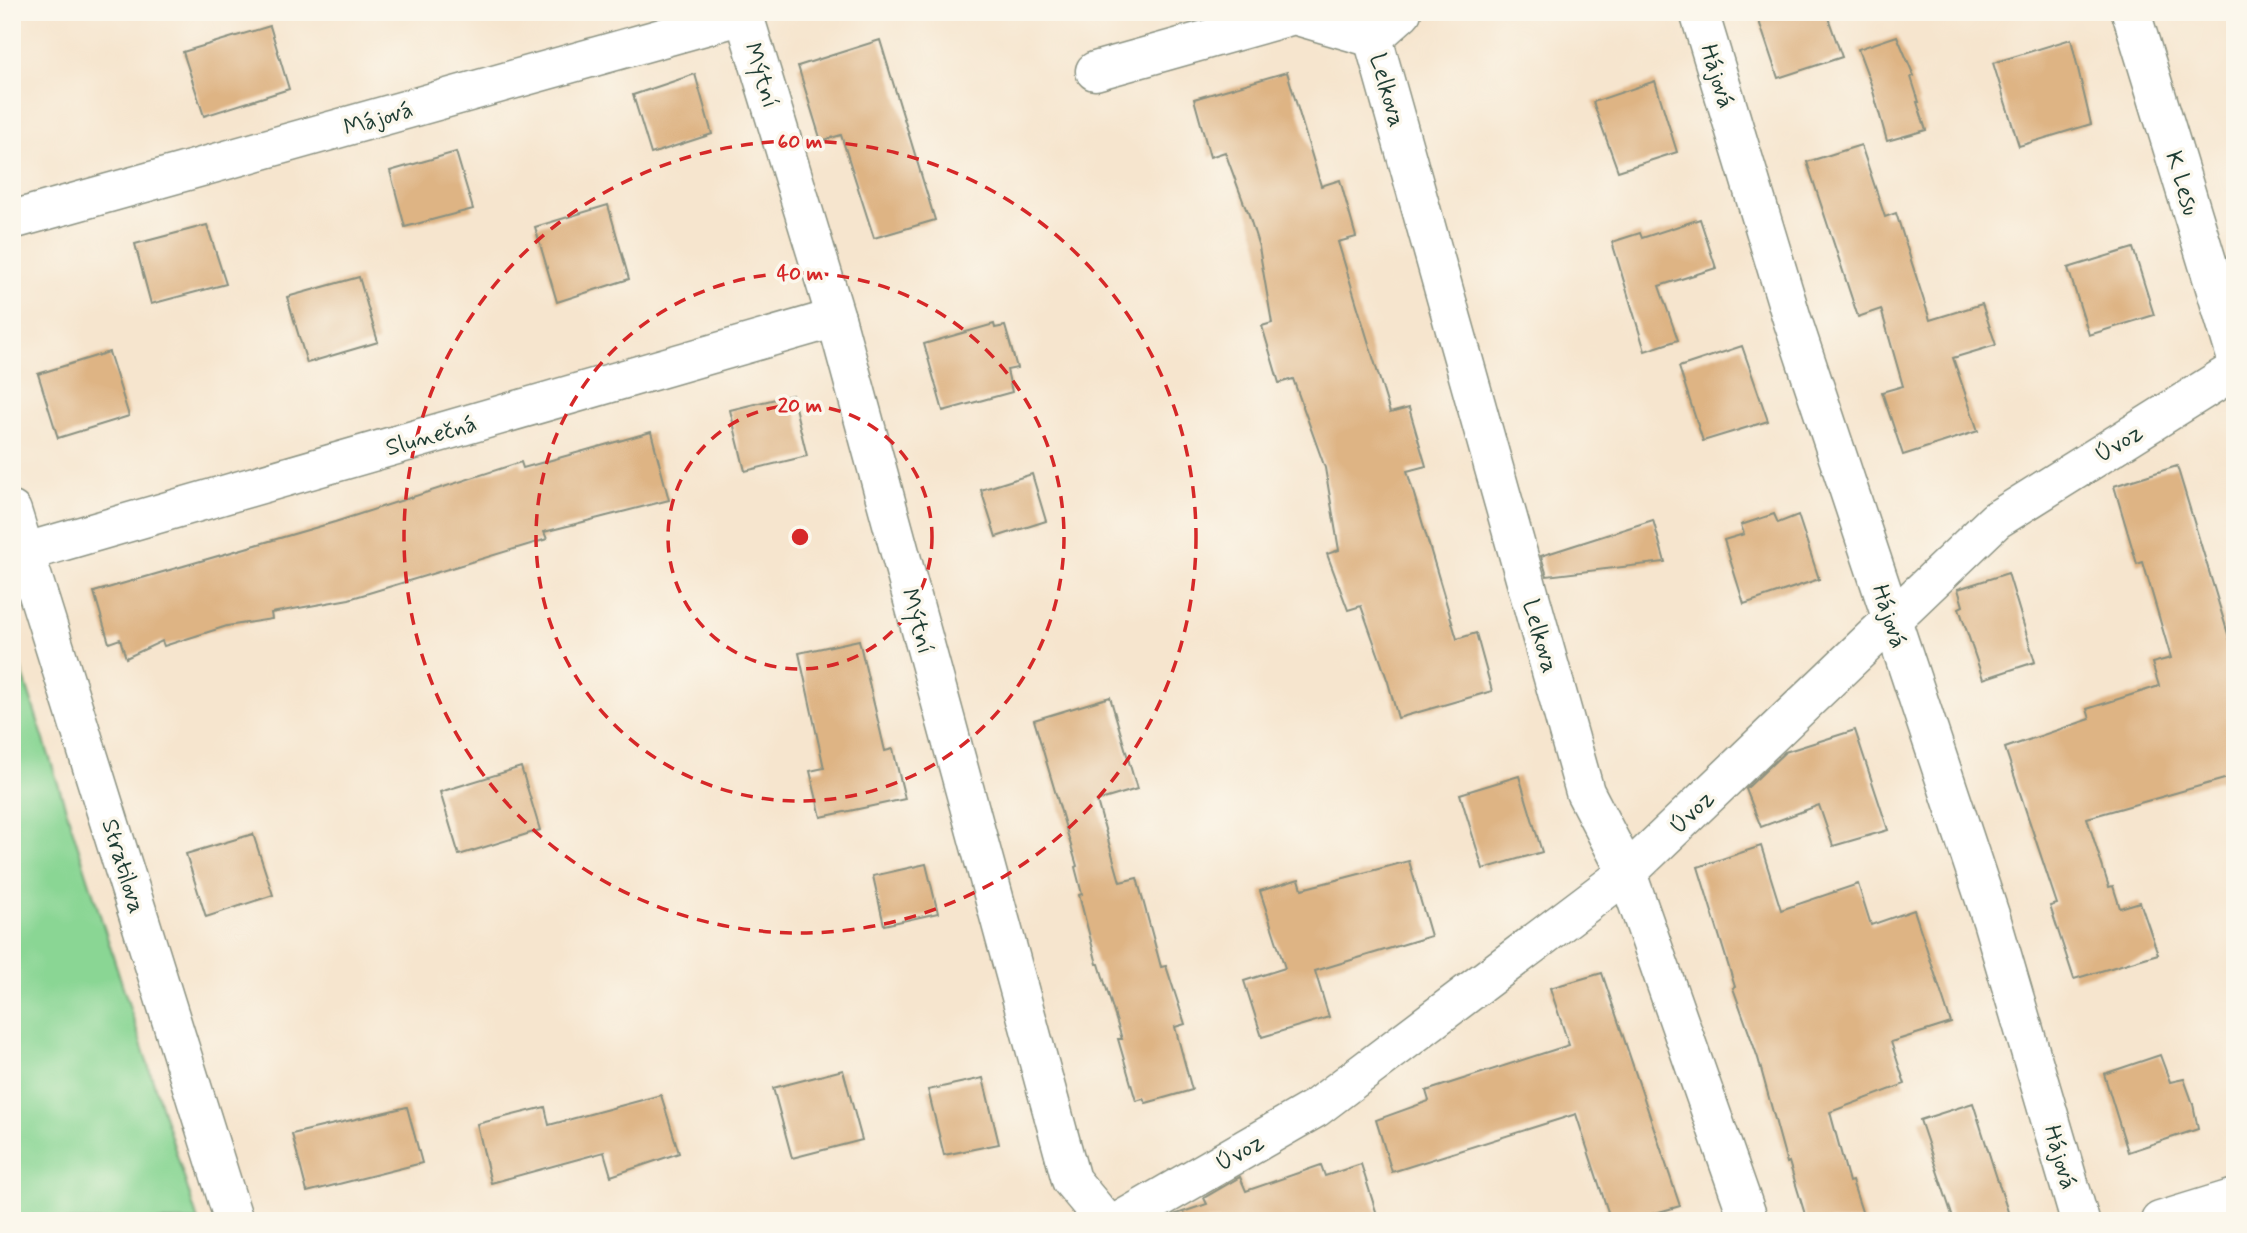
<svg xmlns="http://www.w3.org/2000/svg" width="2247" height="1233" viewBox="0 0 2247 1233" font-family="Mynerve,sans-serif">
<rect width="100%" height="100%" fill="#fbf7ec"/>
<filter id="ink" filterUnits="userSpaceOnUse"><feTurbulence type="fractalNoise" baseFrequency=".0143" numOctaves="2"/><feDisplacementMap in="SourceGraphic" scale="14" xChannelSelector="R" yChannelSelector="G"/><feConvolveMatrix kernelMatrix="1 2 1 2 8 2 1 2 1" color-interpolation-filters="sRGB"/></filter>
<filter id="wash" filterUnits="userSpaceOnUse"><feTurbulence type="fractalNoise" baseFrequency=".00686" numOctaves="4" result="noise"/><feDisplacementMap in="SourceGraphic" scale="28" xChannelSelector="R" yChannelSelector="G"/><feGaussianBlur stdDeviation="1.57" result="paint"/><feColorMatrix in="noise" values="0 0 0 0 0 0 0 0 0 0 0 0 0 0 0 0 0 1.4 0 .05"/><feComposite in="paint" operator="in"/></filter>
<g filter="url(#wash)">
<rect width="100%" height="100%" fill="#f6e5ce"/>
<!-- green -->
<path fill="#8ad694" stroke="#548a64" stroke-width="2" d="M12,640l186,581h-186z"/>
<g id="blocks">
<!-- building -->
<g fill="#deb484">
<path d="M1756,12h70l16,45 -64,21z"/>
<path d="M270,26l19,63 -85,27 -21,-64z"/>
<path d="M1897,36l17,40 -3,1 8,25h-2l9,28 -39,11 -16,-57 -13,-35z"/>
<path d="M2071,39l20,85 -72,22 -26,-83z"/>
<path d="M880,40l55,180 -61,18 -33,-103 -20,6 -23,-75z"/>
<path d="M1287,72l34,114 19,-6 16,57 -18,5 52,171 19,-5 17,58 -19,5 50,168 19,-6 16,58 -94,27 -10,-36 -27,-76 -13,4 -21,-56 12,-4 -14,-82 -32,-89 -14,4 -17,-57 10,-3 -13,-76 -12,-38h-1l-21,-57 -15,5 -16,-58z"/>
<path d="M695,74l17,60 -61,20 -18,-59z"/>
<path d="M1655,81l22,71 -59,19 -25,-69z"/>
<path d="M1861,145l24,72 11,-4 34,107 52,-16 14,41 -43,13 25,73 -75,24 -21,-63 21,-6 -22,-77 -23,8 -51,-155z"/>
<path d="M456,152l17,57 -68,18 -15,-56z"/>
<path d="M608,205l21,74 -72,23 -22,-75z"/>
<path d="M1700,219l16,49 -57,18 19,54 -33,11 -33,-109 28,-9 2,5z"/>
<path d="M207,225l19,59 -75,20 -16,-60z"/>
<path d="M2133,248l21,67 -65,20 -21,-67z"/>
<path d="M359,277l19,65 -71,21 -20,-66z"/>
<path d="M994,324l1,4 10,-2 12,42 -10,2 5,22 -69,19 -19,-67z"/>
<path d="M1742,346l26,75 -65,20 -24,-74z"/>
<path d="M109,352l20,64 -71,22 -20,-64z"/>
<path d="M792,395l15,61 -62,15 -15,-61z"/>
<path d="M651,432l18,68 -125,32 3,7 -198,60 -78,14 1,6 -45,7 -63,20 -2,-5 -36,17 -6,-19 -11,4 -15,-51 241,-70 186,-60 2,6z"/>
<path d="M2177,466l58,191v119l-148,42 22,69 4,-1 7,22 20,-6 18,52 -84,25 -24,-73 7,-2 -52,-156 85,-29 -3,-10 72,-23 -7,-23 19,-5 -28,-96 -6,2 -23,-78z"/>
<path d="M1032,474l14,47 -50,16 -15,-47z"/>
<path d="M1774,514l4,9 20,-8 21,64 -75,25 -20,-64 20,-6 -3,-9z"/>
<path d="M1653,520l12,42 -118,14 -6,-20z"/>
<path d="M2008,573l27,89 -52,17 -24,-71 4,-2 -5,-17z"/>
<path d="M859,640l26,111 8,-2 12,50 -84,18 -11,-46 14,-3 -25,-115z"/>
<path d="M1110,697l27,92 -40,12 23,81 17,-4 24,89 5,-1 19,58 -10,3 17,63 -46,13 -3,-4 -7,2 -18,-62h4l-23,-75h-2l-18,-69 3,-1 -7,-27 2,-1 -43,-146z"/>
<path d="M1855,730l33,100 -55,16 -14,-41 -58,22 -15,-38 39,-37z"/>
<path d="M521,767l19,63 -81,25 -19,-63z"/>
<path d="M1519,776l23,76 -59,17 -23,-75z"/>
<path d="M253,834l20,61 -67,22 -20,-63z"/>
<path d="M1761,846l20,64 77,-26 13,41 43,-15 37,113 -60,19 14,42 -75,28 19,70 3,-1 13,40h-58l-18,-59 -2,1 -29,-105 -25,-70 2,-1 -37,-120z"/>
<path d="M1409,861l22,75 -116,35 14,46 -67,20 -18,-56 41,-13 -25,-77 39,-12 3,10z"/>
<path d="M926,864l12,49 -54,12 -11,-49z"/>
<path d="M1602,973l78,233 -53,15h-16l-35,-107 -184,58 -16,-52 53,-19 -3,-10 143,-46 -19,-57z"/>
<path d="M2160,1055l10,27 14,-3 9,25 5,25 -70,23 -24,-78z"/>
<path d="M843,1070l19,70 -70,18 -19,-70z"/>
<path d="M983,1078l16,66 -55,11 -16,-65z"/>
<path d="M661,1095l18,58 -68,23 -7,-24 -113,31 -14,-59 68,-17 4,18z"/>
<path d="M1973,1103l20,63 18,55h-57l-34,-101z"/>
<path d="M407,1107l15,56 -115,29 -15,-58z"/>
<path d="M1361,1164l18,57h-204l-1,-6 33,-11 -3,-6 36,-21 6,14 75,-26 4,11z"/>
</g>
</g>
</g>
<g filter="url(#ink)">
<use href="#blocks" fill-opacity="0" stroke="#8a9181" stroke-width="2"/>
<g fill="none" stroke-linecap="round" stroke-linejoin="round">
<defs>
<g id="minor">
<path d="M743,12l93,306 235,862 34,41"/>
<path d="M1402,12l-29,26 212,754 42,81 122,348"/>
<path d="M1699,12l93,307 200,602 88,300"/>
<path d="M2131,12l104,341"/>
<path d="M1095,71l199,-56 79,23"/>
<path d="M12,220l732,-205"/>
<path d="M12,511l222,710"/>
<path d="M26,552l810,-234"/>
<path d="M1120,1221l196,-113 311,-235 369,-353 239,-150"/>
<path d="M2160,1221l75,-23"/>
</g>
</defs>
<!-- minor casing -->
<use href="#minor" stroke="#8a9181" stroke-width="41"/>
<!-- minor -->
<use href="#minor" stroke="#fff" stroke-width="38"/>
</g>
</g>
<!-- distance rings -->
<g fill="none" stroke="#d62828" stroke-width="3.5" stroke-dasharray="12 9">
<circle cx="800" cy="537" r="132"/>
<circle cx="800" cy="537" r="264"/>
<circle cx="800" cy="537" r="396"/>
</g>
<g text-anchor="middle" stroke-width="7" stroke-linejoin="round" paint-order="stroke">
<!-- street labels -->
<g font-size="24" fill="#1f3d34" stroke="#fbf7ec">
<text transform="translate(762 75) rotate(73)" y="8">Mýtní</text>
<text transform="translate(1718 76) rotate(73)" y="8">Hájová</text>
<text transform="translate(1388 90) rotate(74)" y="8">Lelkova</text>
<text transform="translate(378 118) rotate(-16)" y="8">Májová</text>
<text transform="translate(2183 183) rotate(73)" y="8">K Lesu</text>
<text transform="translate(431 435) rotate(-16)" y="8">Slunečná</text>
<text transform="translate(2118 443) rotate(-32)" y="8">Úvoz</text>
<text transform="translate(1890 616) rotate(72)" y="8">Hájová</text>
<text transform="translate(918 621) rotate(75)" y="8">Mýtní</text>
<text transform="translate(1541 636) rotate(74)" y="8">Lelkova</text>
<text transform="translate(1691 812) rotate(-44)" y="8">Úvoz</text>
<text transform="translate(124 866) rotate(73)" y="8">Stratilova</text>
<text transform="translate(1239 1152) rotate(-30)" y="8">Úvoz</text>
<text transform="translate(2061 1157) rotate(74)" y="8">Hájová</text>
</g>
</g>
<circle cx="800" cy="537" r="10" fill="#d62828" stroke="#fbf7ec" stroke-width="3.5"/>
<g font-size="21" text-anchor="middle" font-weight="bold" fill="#d62828" stroke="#fbf7ec" stroke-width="7" stroke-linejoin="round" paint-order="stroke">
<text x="800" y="148">60 m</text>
<text x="800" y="280">40 m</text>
<text x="800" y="412">20 m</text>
</g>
<!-- margin -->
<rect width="2247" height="1233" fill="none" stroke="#fbf7ec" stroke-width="42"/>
</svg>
